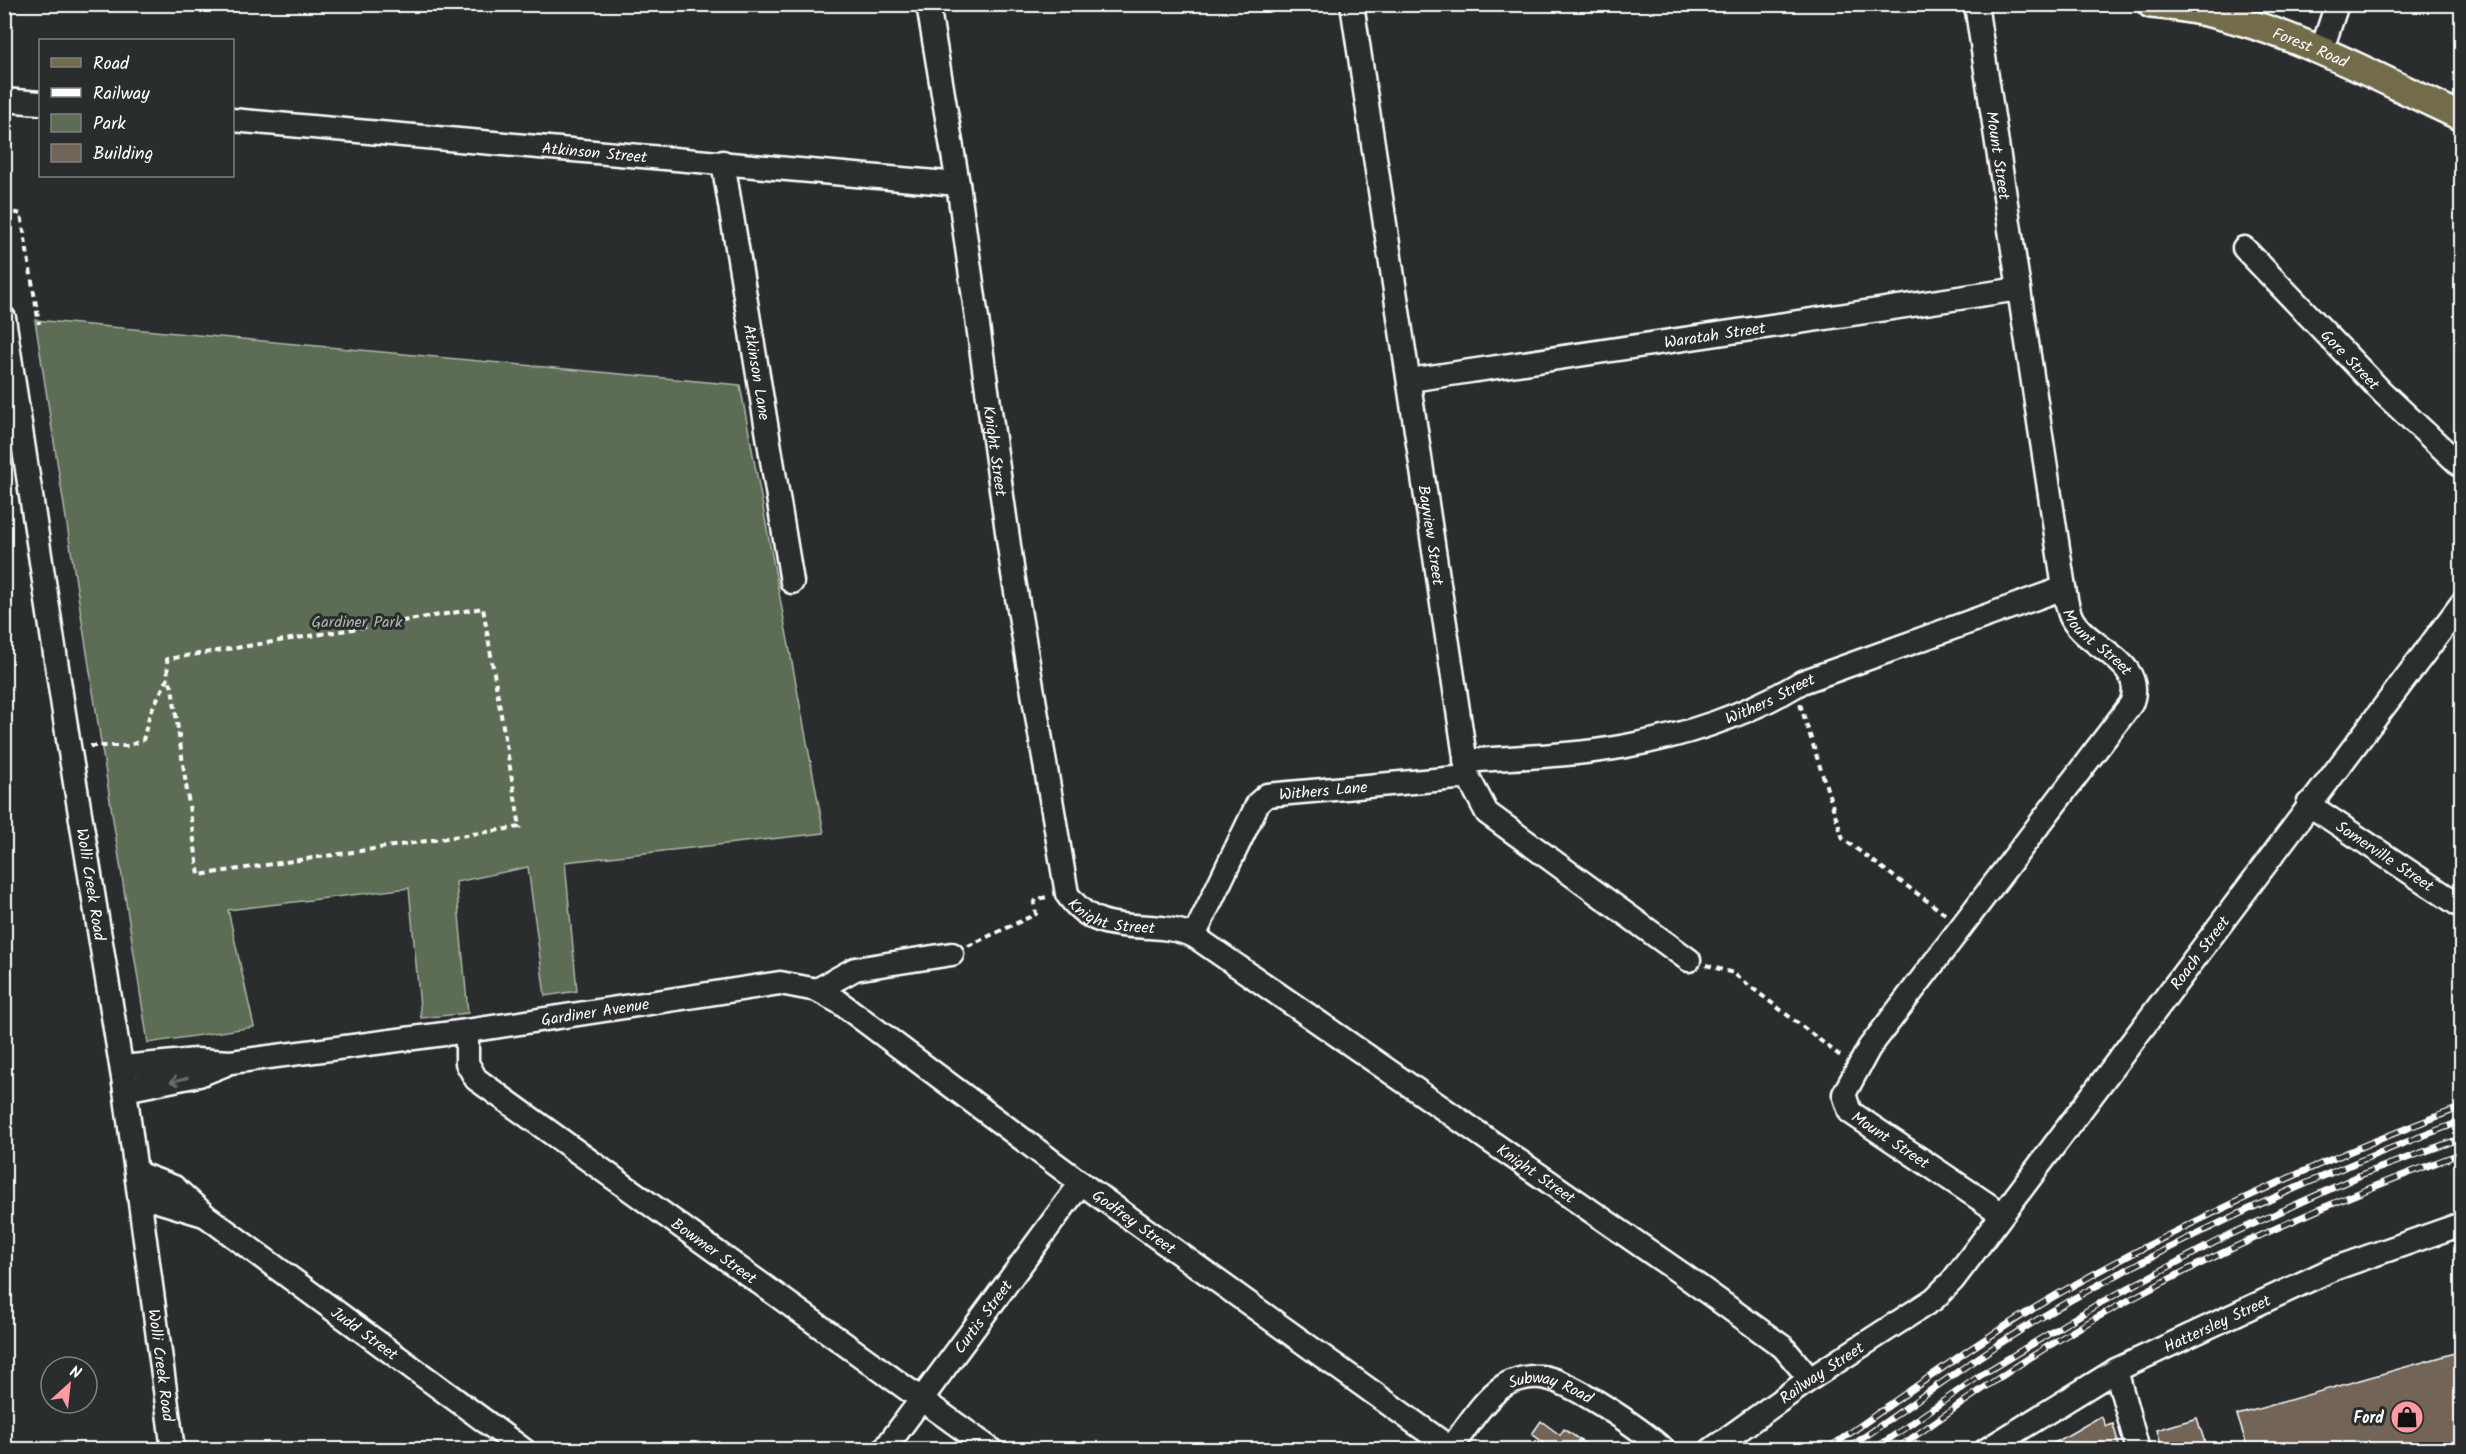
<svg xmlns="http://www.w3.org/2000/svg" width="2466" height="1454" viewBox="0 0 2466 1454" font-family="Kalam,sans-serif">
<rect width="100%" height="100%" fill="#2a2d2e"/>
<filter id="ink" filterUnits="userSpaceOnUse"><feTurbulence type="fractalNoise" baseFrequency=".0167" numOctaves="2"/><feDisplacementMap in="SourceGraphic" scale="12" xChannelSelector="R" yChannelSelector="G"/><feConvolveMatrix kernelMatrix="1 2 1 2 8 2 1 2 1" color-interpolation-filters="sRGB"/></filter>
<g filter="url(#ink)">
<!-- green -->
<path fill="#5d6c55" stroke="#aeb6aa" stroke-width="1.5" d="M35,320l705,65 84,448 -259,29 12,129 -32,5 -17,-129 -72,15 12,131 -47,5 -12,-130 -181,22 26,117 -106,16z"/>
<!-- building -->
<g fill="#726558" stroke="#fff" stroke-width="1.5">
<path d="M2462,1351v98h-214l-11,-34z"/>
<path d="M2101,1416l5,10 7,-2 7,25h-76z"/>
<path d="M2197,1418l10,31h-45l-5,-19z"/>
<path d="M1541,1421l19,14 4,-6 29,20h-44l2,-1 -19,-14z"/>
</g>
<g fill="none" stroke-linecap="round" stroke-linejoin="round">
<defs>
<g id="minor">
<path id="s1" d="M928,4l30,180 55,390 54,320c33,48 80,22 127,42l488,338 101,73 27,32"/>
<path id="s2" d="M1352,4l116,773 19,36 202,147"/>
<path id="s3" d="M1976,4l88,584c2,10 3,22 8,31 17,30 76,43 59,85l-262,344 -25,46 6,18 152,102"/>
<path d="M2321,52l16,-48"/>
<path d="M4,100l36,3"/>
<path id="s4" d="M232,120l726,64"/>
<path id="s5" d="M723,162l69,420"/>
<path id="s6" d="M2244,248l138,144 80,75"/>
<path id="s7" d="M4,318l65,428 56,344 48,360"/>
<path id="s8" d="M1410,380l609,-91"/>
<path id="s9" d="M1465,761c53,-4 108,-5 161,-15 60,-11 123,-32 176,-64l262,-94"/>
<path id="s10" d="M2308,804l154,103"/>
<path id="s11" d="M1194,936l64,-133 9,-8 201,-18"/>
<path id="s12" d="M817,990l22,12 242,181 372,267"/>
<path id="s13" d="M467,1031v32l9,16 516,371"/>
<path id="s14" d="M122,1067l74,-7 35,2 236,-31 313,-48 37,7 38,-21 97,-15"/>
<path d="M125,1090l74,-15 25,-10"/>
<path id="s15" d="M137,1173l37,14 32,29 318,234"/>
<path d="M141,1196l63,19"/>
<path d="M2116,1370l22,80"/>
<path id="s16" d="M1451,1448c16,-21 32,-49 54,-63 10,-6 25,-9 36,-8 28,2 101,53 123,73"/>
<path id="s17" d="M884,1450l197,-267"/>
<path id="s18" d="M1711,1450l99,-71 124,-80 19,-19 509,-677"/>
<path id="s19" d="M1986,1450l130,-80 217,-101 129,-45"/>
</g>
<g id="major">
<path id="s20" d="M2151,4c111,8 211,67 311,113"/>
</g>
</defs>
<!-- minor casing -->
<use href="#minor" stroke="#fff" stroke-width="27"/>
<!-- major casing -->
<use href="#major" stroke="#fff" stroke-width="32"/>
<!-- path -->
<g stroke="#fff" stroke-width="4" stroke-dasharray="6 4.5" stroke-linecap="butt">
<path d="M4,210l17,4 18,110"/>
<path d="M1800,704l43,135 102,75"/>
<path d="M90,746h38l15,-6 7,-27 18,-35 -1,-19 316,-51 37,219 -321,48 -27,-188 -4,-9"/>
<path d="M968,946l68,-32 -2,-11 3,-4 10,-2"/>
<path d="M1706,965l27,8 110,85"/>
</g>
<!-- minor -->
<use href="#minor" stroke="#2a2d2e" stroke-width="22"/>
<!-- major -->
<use href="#major" stroke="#736c4b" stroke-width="27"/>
<defs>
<g id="rail">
<path d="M1826,1450c84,-59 167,-121 257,-170 122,-67 248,-124 379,-173"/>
<path d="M1846,1450c80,-56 158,-114 243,-160 120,-66 245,-122 373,-169"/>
<path d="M1873,1450l108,-75 117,-71 129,-68 136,-62 99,-36"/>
<path d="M1895,1450c68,-48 137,-97 210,-137 115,-63 234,-115 357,-160"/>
</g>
</defs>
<!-- rail casing -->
<use href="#rail" stroke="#fff" stroke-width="7"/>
<!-- rail -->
<use href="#rail" stroke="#2a2d2e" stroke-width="4.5" stroke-dasharray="14" stroke-linecap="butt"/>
</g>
<!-- one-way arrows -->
<defs><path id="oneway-shaft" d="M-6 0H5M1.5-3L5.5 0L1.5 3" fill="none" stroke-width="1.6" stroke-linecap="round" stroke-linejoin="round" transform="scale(1.5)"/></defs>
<use stroke="#6a6c6d" href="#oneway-shaft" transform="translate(179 1080) rotate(166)"/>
</g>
<!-- icons -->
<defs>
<symbol id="shop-disc" viewBox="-11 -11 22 22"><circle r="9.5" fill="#ff9aa2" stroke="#2a2d2e"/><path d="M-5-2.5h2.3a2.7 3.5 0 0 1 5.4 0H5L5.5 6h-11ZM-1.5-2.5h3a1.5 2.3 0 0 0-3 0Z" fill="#111"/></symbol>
</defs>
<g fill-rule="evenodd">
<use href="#shop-disc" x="2388" y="1398" width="38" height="38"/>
</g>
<g text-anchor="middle" stroke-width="6" stroke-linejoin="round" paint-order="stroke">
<!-- street labels -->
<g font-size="16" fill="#fff" stroke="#2a2d2e">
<text dy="6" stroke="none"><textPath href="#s20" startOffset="166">Forest Road</textPath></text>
<text dy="6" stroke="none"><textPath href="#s4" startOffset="364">Atkinson Street</textPath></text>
<text dy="6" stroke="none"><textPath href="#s3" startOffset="153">Mount Street</textPath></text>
<text dy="6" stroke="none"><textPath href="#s8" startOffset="308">Waratah Street</textPath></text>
<text dy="6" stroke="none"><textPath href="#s6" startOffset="154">Gore Street</textPath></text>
<text dy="6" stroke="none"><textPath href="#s5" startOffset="213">Atkinson Lane</textPath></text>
<text dy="6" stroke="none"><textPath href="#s1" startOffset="452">Knight Street</textPath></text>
<text dy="6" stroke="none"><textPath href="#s2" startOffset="537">Bayview Street</textPath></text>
<text dy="6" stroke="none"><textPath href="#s3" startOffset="657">Mount Street</textPath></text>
<text dy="6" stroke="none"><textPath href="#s9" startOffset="314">Withers Street</textPath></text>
<text dy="6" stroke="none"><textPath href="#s11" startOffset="216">Withers Lane</textPath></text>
<text dy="6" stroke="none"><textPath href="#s10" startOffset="93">Somerville Street</textPath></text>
<text dy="6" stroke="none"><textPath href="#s7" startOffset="573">Wolli Creek Road</textPath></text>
<text dy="6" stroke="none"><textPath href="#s1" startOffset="954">Knight Street</textPath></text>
<text dy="6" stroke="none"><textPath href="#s18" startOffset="706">Roach Street</textPath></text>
<text dy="6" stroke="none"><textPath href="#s14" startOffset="477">Gardiner Avenue</textPath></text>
<text dy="6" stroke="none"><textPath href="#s3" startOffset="1287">Mount Street</textPath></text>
<text dy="6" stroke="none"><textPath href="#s1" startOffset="1456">Knight Street</textPath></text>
<text dy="6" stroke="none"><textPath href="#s12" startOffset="393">Godfrey Street</textPath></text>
<text dy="6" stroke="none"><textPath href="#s13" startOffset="344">Bowmer Street</textPath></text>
<text dy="6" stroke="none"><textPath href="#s17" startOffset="166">Curtis Street</textPath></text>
<text dy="6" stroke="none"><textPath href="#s19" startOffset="264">Hattersley Street</textPath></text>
<text dy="6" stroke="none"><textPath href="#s15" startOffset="280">Judd Street</textPath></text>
<text dy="6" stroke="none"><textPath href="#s7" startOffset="1059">Wolli Creek Road</textPath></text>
<text dy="6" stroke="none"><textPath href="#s18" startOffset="135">Railway Street</textPath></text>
<text dy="6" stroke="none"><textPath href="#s16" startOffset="132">Subway Road</textPath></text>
</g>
<!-- park labels -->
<g font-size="16" fill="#aeb6aa" stroke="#2a2d2e">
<text x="357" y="627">Gardiner Park</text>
</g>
<!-- poi labels -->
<g font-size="16" font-weight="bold" fill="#fff" stroke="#2a2d2e" text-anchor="end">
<text x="2384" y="1423">Ford</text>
</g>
</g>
<!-- margin -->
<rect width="2466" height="1454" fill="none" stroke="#2a2d2e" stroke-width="24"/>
<rect x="12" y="12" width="2442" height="1430" fill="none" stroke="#fff" stroke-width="2" filter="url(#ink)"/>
<!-- legend -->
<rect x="39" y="39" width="195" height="138" fill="#2a2d2e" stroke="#7f8182" stroke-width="1.5"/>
<rect x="51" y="58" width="30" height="9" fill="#736c4b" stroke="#7f8182" stroke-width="1.5"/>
<text x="93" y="69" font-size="18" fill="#ffffff">Road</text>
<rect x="51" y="88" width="30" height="9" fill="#ffffff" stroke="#7f8182" stroke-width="1.5"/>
<text x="93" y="99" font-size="18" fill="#ffffff">Railway</text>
<rect x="51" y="114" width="30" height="18" fill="#5d6c55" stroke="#7f8182" stroke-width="1.5"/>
<text x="93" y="129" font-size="18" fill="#ffffff">Park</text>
<rect x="51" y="144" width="30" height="18" fill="#726558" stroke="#7f8182" stroke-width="1.5"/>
<text x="93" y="159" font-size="18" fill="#ffffff">Building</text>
<!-- north arrow -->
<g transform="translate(69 1385) rotate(27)"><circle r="28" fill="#2a2d2e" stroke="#7f8182" stroke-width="1.5"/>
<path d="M0-4.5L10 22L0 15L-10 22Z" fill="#ff9aa2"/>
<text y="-9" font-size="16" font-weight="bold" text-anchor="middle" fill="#ffffff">N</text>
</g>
</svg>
